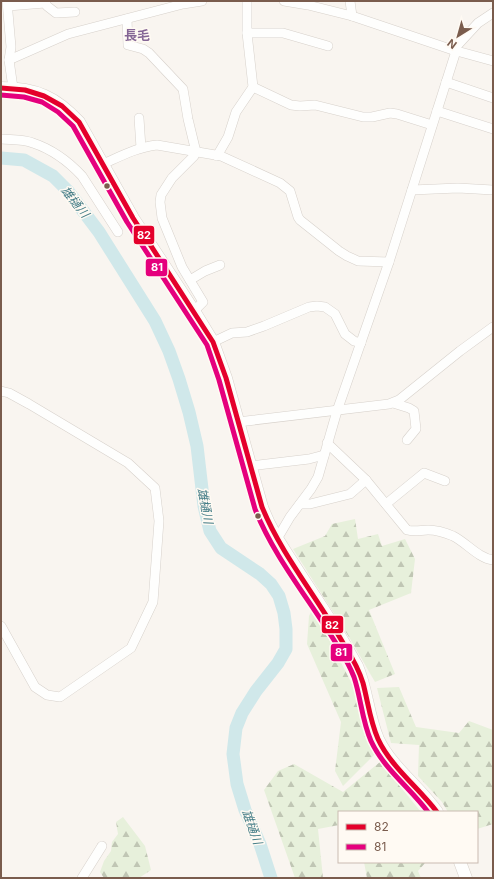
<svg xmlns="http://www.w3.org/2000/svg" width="494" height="879" viewBox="0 0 494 879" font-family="Inter,'Noto Sans JP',sans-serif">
<defs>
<pattern id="forest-firs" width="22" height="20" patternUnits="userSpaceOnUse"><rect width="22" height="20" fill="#e7f0db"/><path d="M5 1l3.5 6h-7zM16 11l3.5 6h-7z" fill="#c0c6b4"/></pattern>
</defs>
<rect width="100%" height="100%" fill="#f9f5f0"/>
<!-- forest -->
<g fill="url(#forest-firs)">
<path d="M355,519l3,20 20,-5 4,12 23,-7 10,20 -4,34 -42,17 26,64 -20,8 -26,-45 -56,-88 32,-13 7,-12z"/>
<path d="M313,608l41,80 22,65 -33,33 -8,-15 6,-49 -34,-78 2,-28z"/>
<path d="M399,687l17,40 43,6 10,-12 24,9v94l-16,5v-17h-29l-6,-10 -24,-26 1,-31 -28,-2 -14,-55z"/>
<path d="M380,762l41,50h-82v13l-21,4 5,49h-28l-31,-88 14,-19 16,-7 49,28z"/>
<path d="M123,817l22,29 6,24 -12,8h-35l-4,-6 4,-11 7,-10 1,-9 6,-8 -2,-12z"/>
<path d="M364,862h62l-8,9 3,7h-54z"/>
</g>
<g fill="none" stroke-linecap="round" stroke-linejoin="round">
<!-- river -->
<path stroke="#d0e8ea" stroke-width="13" d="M1,158l23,2 29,16 15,15 31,41 56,89 14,30 10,28 10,33 8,34 7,60 6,25 11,17 39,26 11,10 8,12 5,17 2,16v20l-8,14 -22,28 -14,22 -6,15 -3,26 4,30 8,26 15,34 11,34"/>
<defs>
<g id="minor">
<path d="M7,1l4,46 -2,13 4,28"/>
<path d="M44,1l3,5 9,7 19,-1"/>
<path d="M284,1l24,4 44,11 101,34 40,11"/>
<path d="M350,1l2,15"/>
<path d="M8,6l37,-3"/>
<path d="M127,19l1,26 15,4 6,4 34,36 5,30 8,33 -2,4 -22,22 -11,17 -1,7 2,16 20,49 21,35 -9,9"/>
<path d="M247,33h36l45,13"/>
<path d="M453,50l25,-27 15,-10"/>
<path d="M9,60l59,-26 115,-30 19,-3"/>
<path d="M446,82l47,16"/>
<path d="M253,87l38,18 9,1 15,-1 48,12h9l18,-4 7,1 35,11"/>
<path d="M437,111l56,18"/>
<path d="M139,118l2,30"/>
<path d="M1,139c10,1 22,0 32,4 18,6 36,19 49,33l36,56"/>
<path d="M217,156l11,-19 8,-25 17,-25 -6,-54v-32"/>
<path d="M103,164c18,-8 35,-17 54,-19l64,11 59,27 10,8 8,26 2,3 39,31 8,5 11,5 31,1"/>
<path d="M412,190l46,-2 35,2"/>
<path d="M190,280l15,-9 15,-6"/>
<path d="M213,342l19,-9 15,-1 17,-6 45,-19 8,-1 8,1 10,7 10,20 9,7 7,2"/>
<path d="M1,391l8,2 20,11 99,59 27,25 4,33 -6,81 -22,46 -71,49 -13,-2 -12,-8 -34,-61"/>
<path d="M393,403l16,5 5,3 2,18 -9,11"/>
<path d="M238,422l151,-18 10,-4 61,-49 33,-24"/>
<path d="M327,443l39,37 41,50c8,2 14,0 21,0 8,0 18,3 25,6 14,7 25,22 40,24"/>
<path d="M250,466l59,-7 15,-4"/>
<path d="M300,504h10l40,-10 16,-14"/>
<path d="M386,504l38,-31 21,8"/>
<path d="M277,539l13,-22 21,-28 7,-12 19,-66 52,-149 67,-211"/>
<path d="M82,878l20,-32"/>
</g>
<g id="secondary">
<path d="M1,88c35,0 55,9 78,34l54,96 61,93 19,31 13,36 36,129c8,22 21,41 34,61 16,25 34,50 49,77 4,7 8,14 12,21 10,23 11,50 21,73 14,29 41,47 59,73"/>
<path d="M460,862l6,16"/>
</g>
</defs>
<!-- minor casing -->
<use href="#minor" stroke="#d7d1cb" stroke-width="10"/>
<!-- secondary casing -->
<use href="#secondary" stroke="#d9d2cb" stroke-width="13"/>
<!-- minor -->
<use href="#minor" stroke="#fefefd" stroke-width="9"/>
<!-- secondary -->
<use href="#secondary" stroke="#fefefd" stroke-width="12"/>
<defs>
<path id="bus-1" d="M1,88l24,2 19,6 18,10 17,16 54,96 80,124 13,36 36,129c20,49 58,94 84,141 7,11 13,22 17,35 5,19 7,38 15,56 13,28 40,48 59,73"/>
<path id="bus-2" d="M1,95l23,2 18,5 16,10 15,14 54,96 80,123 12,35 36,129c19,49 58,95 85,141 5,8 10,17 14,27 7,21 8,44 17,64 13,28 39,47 57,71"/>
</defs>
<!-- bus-1 casing -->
<use href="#bus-1" stroke="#fffaf3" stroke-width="8"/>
<!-- bus-2 casing -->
<use href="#bus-2" stroke="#fffaf3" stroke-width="8"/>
<!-- bus-1 -->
<use href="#bus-1" stroke="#e4002b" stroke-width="5"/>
<!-- bus-2 -->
<use href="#bus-2" stroke="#e5007d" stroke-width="5"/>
</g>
<!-- markers -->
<g fill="#7a5c4d" stroke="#fffaf3" stroke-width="1.5">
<circle cx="107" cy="186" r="3.5"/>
<circle cx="258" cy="516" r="3.5"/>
</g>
<g text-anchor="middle" stroke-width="3" stroke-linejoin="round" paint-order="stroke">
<!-- water labels -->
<g font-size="12" font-style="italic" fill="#437c86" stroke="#fffaf3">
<text transform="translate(75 202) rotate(51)" y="4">雄樋川</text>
<text transform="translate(205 506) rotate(79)" y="4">雄樋川</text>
<text transform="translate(252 827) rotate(70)" y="4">雄樋川</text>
</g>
<!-- quarter labels -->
<g font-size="13" font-weight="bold" fill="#846695" stroke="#fffaf3">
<text x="137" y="40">長毛</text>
</g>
</g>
<g stroke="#fffaf3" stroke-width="1.5">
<rect x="133" y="225" width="22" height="20" rx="4" fill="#e4002b"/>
<rect x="145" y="258" width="23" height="19" rx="4" fill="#e5007d"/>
<rect x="321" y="615" width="23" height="19" rx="4" fill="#e4002b"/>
<rect x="330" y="643" width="23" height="19" rx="4" fill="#e5007d"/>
</g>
<g font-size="11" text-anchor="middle" font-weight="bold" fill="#fff">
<text x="144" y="239">82</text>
<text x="157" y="271">81</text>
<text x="332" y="629">82</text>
<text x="341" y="656">81</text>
</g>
<!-- border -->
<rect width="494" height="879" fill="none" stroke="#7a5c4d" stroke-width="4"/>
<!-- legend -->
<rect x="338" y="811" width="140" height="52" fill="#fffaf3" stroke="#cabbb1"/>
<rect x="346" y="824" width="20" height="6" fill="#e4002b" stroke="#cabbb1"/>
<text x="374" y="831" font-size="12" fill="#7a5c4d">82</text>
<rect x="346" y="844" width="20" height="6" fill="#e5007d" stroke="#cabbb1"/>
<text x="374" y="851" font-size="12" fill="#7a5c4d">81</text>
<!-- north arrow -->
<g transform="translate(458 36) rotate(217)" stroke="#fffaf3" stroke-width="3" paint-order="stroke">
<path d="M0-3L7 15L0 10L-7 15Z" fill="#7a5c4d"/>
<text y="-6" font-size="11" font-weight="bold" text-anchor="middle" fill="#7a5c4d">N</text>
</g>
</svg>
